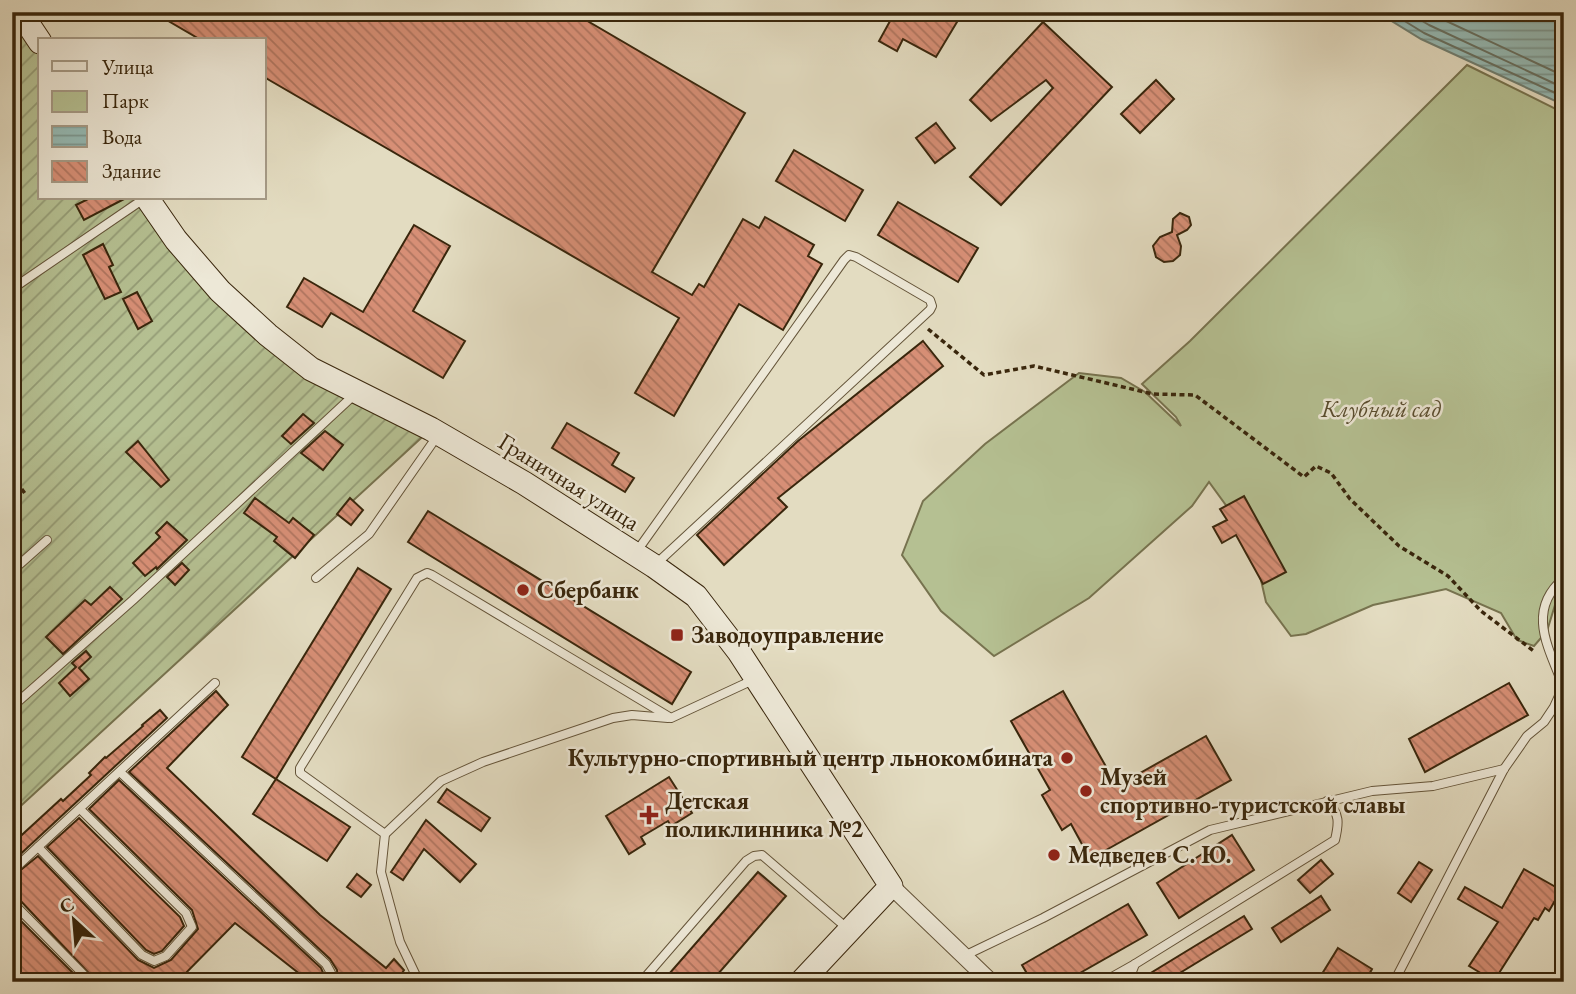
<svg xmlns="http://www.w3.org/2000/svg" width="1576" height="994" viewBox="0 0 1576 994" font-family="'EB Garamond',serif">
<defs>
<pattern id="garden-furrows" width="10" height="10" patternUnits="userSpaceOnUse" patternTransform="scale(1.75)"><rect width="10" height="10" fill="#b5c092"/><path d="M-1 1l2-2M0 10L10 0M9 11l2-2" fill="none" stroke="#949c76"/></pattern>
<pattern id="water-rules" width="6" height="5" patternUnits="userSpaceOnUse" patternTransform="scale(1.75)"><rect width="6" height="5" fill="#95bbb6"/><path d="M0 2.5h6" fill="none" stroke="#7b9892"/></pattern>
<pattern id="building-back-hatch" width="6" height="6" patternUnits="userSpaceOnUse" patternTransform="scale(1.75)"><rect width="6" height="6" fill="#d78f76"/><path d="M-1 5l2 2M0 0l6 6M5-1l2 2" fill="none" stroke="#af755f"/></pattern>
</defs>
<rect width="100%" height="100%" fill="#e3dcc1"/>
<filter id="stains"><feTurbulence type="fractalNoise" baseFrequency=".00286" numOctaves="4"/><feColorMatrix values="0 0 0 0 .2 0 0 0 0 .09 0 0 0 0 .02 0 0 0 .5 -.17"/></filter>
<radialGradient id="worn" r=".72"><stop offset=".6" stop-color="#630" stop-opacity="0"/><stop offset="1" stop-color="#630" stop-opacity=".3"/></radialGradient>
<!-- park -->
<path fill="#b5c092" stroke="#77734f" stroke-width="2" d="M1467,65l97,48v475l-5,4 -12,39 -13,15 -17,-6 -16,-27 -55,-24 -73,16 -67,29 -15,2 -25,-34 -14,-61 -43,-59 -17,24 -103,92 -95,58 -53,-45 -39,-56 21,-54 62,-57 94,-71 42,5 24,14 36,34 -5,-9 -34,-33 48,-43z"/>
<!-- garden -->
<path fill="url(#garden-furrows)" stroke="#77734f" stroke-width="2" d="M12,12l28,30v156h107l121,137 163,94 -419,385z"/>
<!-- water -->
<path fill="url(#water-rules)" stroke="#707f72" stroke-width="2" d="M1377,12h187v93l-143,-66z"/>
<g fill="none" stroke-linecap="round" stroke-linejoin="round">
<!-- shore -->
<g stroke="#677061" stroke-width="2">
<path d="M1390,12l34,21 140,64"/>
<path d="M1407,12l22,13 135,63"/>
<path d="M1427,12l137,64"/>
</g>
</g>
<!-- building -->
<g fill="url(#building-back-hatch)" stroke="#39260c" stroke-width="2">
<path d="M153,12h419l173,101 -93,159 40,23 7,-11 5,3 39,-68 16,9 6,-11 49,28 -6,11 14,8 -39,66 -44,-26 -65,112 -39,-23 44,-75 -415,-241v-37h-63z"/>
<path d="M895,12h68l-27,45 -33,-18 -6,12 -18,-10z"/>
<path d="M1043,22l69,65 -111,118 -31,-28 83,-89 -7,-8 -55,41 -21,-21z"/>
<path d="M1156,80l18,19 -34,34 -19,-19z"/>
<path d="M936,123l19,25 -20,15 -19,-25z"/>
<path d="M794,150l69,40 -18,31 -69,-40z"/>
<path d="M90,198h36l-42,22 -8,-15z"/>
<path d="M898,202l80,46 -20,34 -80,-47z"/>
<path d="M1180,213l9,4 2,8 -4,5 -10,5 4,11 -1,9 -7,6 -9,1 -8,-5 -3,-11 7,-9 12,-5 1,-13z"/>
<path d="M414,225l36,21 -37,65 52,30 -22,37 -112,-65 -9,14 -35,-20 17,-29 59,34z"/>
<path d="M103,244l10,21 -4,2 12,25 -16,7 -22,-44z"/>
<path d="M137,292l15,29 -14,8 -15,-30z"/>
<path d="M923,341l20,25 -165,132 9,9 -63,58 -27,-30 101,-94z"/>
<path d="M303,414l11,9 -23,21 -9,-8z"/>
<path d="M567,423l52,30 -7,12 22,13 -9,14 -73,-44z"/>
<path d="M325,431l18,14 -20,25 -22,-17z"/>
<path d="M138,441l31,39 -8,7 -35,-35z"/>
<path d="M1244,496l42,76 -23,12 -27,-49 -14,8 -9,-16 14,-7 -7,-11z"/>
<path d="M255,498l34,25 4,-5 21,17 -19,23 -21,-17 3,-4 -33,-24z"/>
<path d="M350,498l13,12 -12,15 -14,-11z"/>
<path d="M428,511l263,161 -19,32 -264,-162z"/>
<path d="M167,522l20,18 -30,29 -1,-2 -11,9 -12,-13 27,-26 -4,-4z"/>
<path d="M182,563l7,7 -14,15 -8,-8z"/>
<path d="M358,568l33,21 -115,190 -34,-22z"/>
<path d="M110,587l12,12 -59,55 -17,-17 39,-37 6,5z"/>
<path d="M86,651l5,6 -12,11 10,11 -19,17 -11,-13 17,-16 -4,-4z"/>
<path d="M1509,683l19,32 -103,57 -16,-33z"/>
<path d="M216,691l12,14 -61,63 153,147 66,53 8,-9 10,11 -5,8 4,4h-65l-1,-12 -7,-11 -201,-187z"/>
<path d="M1063,691l54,95 89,-50 25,44 -141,79 -19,-35 -9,6 -20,-35 8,-5 -39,-69z"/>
<path d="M160,710l7,8 -155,144v-18l49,-45 2,2 28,-26 -2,-2 16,-16 1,1 37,-32 -1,-1z"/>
<path d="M669,777l23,36 -21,13 -3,-5 -27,16 4,7 -16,10 -23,-38z"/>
<path d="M276,779l74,48 -23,34 -74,-47z"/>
<path d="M119,780l202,188 3,7v7h-14l-75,-59 -58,59h-3l-8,-8 -11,8h-58l-80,-85 -5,-1v-19l26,-21 100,104 16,8 17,-8 27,-31 -6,-19 -103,-101z"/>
<path d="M447,789l43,29 -9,13 -43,-29z"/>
<path d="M79,818l101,99 4,9 -22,25 -8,3 -8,-4 -99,-103z"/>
<path d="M426,820l50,44 -16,18 -36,-33 -21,31 -12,-8z"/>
<path d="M1232,835l22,35 -75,48 -22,-35z"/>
<path d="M1321,860l12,14 -23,19 -12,-13z"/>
<path d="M1419,862l13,8 -21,32 -13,-9z"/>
<path d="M1524,869l37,21 -12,21 -4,-3 -7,12 -4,-2 -40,63 -25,-15 29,-44 -40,-23 7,-12 37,21z"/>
<path d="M758,872l28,24 -75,86h-49z"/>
<path d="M357,874l14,11 -10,12 -14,-10z"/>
<path d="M1321,896l9,14 -49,32 -9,-14z"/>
<path d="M1128,904l19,31 -83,47h-32l-10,-17z"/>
<path d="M12,912l70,70h-63l-7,-7z"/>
<path d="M1244,916l8,13 -87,53h-29z"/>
<path d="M1338,948l34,21 -7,13h-48z"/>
</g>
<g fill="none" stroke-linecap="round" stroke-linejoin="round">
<defs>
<g id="lane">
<path d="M12,289l133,-91"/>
<path d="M637,551l207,-291 5,-5 7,2 74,43 2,6 -2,4 -274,254"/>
<path d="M12,571l35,-31"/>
<path d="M316,578l53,-44 69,-99"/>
<path d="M1563,685c-15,-38 -37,-75 1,-107"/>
<path d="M12,707l121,-107 221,-205"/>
<path d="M120,772l206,192 5,9v9"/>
<path d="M385,834l56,-53 42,-19 130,-44 19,-3 36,3"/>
<path d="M38,847l104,108 12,6 12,-5 26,-29 -6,-14 -106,-104"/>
<path d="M12,871l203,-188"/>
<path d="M12,902l79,80"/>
<path d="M964,956l79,-38 167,-88 162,-39 61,-5 71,-17"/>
<path d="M419,982l-19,-40 -19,-70 4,-38 -85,-61v-5l117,-190 10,-5 5,2 239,143 82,-38"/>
<path d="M641,982l105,-121 8,-5 8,-1 86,74"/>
<path d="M1103,982l32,-18"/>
<path d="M1128,982l7,-18 200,-124c4,-17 5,-26 -8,-39"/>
<path d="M1394,982l110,-213 23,-33 17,-14 10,-15 10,-22"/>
</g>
<path id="street" d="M891,886l100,96"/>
<g id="secondary">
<path d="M20,12l20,30"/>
<path d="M147,198l29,42 44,51 48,44 43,34 120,60 93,54 130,83 42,30 43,56 152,234 -90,96"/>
</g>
</defs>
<!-- lane casing -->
<use href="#lane" stroke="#645439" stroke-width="10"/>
<!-- street casing -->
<use href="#street" stroke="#645439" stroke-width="18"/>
<!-- secondary casing -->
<use href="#secondary" stroke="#39260c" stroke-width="25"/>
<!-- path -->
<g stroke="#39260c" stroke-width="3.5" stroke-dasharray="5 3.5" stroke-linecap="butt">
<path d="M928,329l56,46 50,-9 119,28 42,1 109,82 12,-11 15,7 19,26 49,47 49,30 33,35 54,41"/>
<path d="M12,475l14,20"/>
</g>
<!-- lane -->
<use href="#lane" stroke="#ede8d7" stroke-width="8"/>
<!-- street -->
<use href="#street" stroke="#ede8d7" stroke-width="16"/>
<!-- secondary -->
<use href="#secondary" stroke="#ede8d7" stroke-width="23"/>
</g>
<!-- markers -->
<g fill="#8f2418" stroke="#ede8d7" stroke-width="2.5">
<circle cx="523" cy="590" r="7"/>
<rect x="670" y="628" width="14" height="14" rx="3.5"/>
<circle cx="1067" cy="758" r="7"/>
<circle cx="1086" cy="791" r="7"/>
<path d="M645.5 804.5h7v7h7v7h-7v7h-7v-7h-7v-7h7z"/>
<circle cx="1054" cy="855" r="7"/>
</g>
<g text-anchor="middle" stroke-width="5" stroke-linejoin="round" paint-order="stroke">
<!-- park labels -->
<g font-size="24" font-style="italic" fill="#584c2e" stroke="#ede8d7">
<text x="1381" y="417">Клубный сад</text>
</g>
<!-- street labels -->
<g font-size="24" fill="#39260c" stroke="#ede8d7">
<text transform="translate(569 482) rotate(32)" y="8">Граничная улица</text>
</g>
<!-- poi labels -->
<g font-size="24" font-weight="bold" fill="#39260c" stroke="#ede8d7" text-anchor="start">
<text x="537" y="598">Сбербанк</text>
<text x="691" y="643">Заводоуправление</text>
<text x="1053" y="766" text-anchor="end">Культурно-спортивный центр льнокомбината</text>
<text x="1100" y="785">Музей<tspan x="1100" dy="28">спортивно-туристской славы</tspan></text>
<text x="665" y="809">Детская<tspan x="665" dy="28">поликлинника №2</tspan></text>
<text x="1068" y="863">Медведев С. Ю.</text>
</g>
</g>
<!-- margin -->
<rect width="1576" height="994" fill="none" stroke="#e3dcc1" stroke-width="42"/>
<rect x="14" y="14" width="1548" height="966" fill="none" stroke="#39260c" stroke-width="3.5"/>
<rect x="21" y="21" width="1534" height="952" fill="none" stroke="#39260c" stroke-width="2"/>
<!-- legend -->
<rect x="38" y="38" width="228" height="161" fill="#ede8d7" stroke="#a59a86" stroke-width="2"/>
<rect x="52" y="61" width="35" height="10" fill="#ede8d7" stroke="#a59a86" stroke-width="2"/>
<text x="102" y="74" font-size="21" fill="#39260c">Улица</text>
<rect x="52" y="91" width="35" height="21" fill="#b5c092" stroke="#a59a86" stroke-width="2"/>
<text x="102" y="108" font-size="21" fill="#39260c">Парк</text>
<rect x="52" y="126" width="35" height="21" fill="url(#water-rules)" stroke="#a59a86" stroke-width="2"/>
<text x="102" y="144" font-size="21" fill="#39260c">Вода</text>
<rect x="52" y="161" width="35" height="21" fill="url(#building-back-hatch)" stroke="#a59a86" stroke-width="2"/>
<text x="102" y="178" font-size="21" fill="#39260c">Здание</text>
<!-- north arrow -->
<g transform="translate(74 920) rotate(334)" stroke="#ede8d7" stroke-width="5" paint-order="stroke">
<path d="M0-5L12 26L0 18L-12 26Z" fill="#39260c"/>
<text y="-10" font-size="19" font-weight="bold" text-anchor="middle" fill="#39260c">С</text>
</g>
<rect width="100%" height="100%" filter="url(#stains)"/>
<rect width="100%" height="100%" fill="url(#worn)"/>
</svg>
